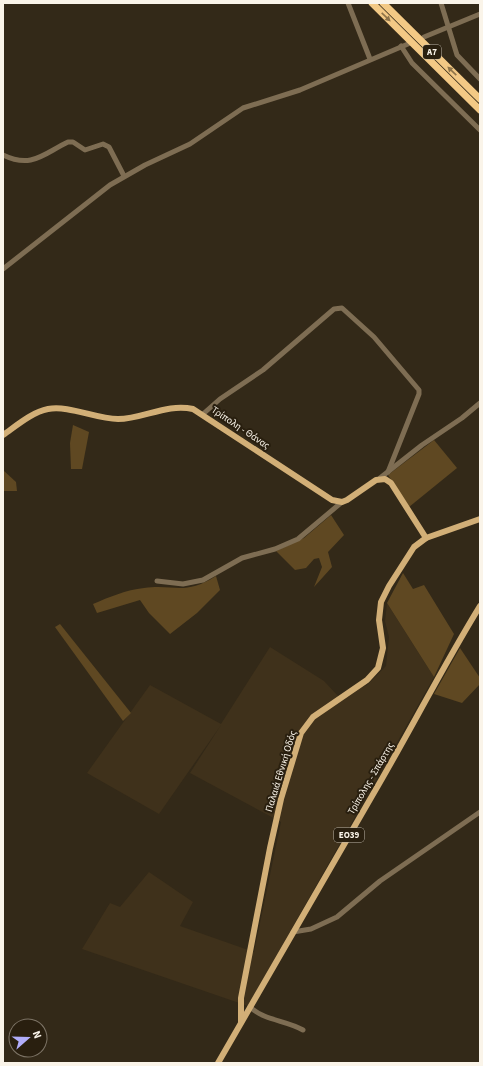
<svg xmlns="http://www.w3.org/2000/svg" width="483" height="1066" viewBox="0 0 483 1066" font-family="'Source Sans 3',sans-serif">
<rect width="100%" height="100%" fill="#332918"/>
<!-- built -->
<path fill="#3f311b" d="M387,603l47,74 -186,329 -166,-57 28,-46 10,4 29,-35 44,30 -13,24 74,26 27,-130 -91,-49 31,-48 -62,89 -72,-41 63,-88 71,39 49,-77 54,34 14,15 29,-11 19,-19 3,-29 -4,-16z"/>
<!-- green -->
<g fill="#5f4822">
<path d="M73,425l16,7 -7,37h-11l-1,-26z"/>
<path d="M434,440l23,28 -48,39 -21,-32z"/>
<path d="M3,470l13,12 1,9h-14z"/>
<path d="M331,515l13,20 -16,17 4,15 -18,20 8,-20 -3,-9 -5,1 -8,9 -11,2 -19,-19 28,-13z"/>
<path d="M403,573l10,16 11,-4 30,49 -20,43 -47,-74z"/>
<path d="M216,576l4,14 -23,23 -27,21 -21,-21 -9,-13 -43,13 -4,-9c16,-7 33,-14 51,-16 32,-4 40,8 72,-12z"/>
<path d="M60,624l71,89 -8,8 -68,-94z"/>
<path d="M460,648l20,30v6l-18,19 -28,-9z"/>
</g>
<g fill="none" stroke-linecap="round" stroke-linejoin="round">
<!-- minor -->
<g stroke="#7e6d53" stroke-width="5">
<path d="M348,3l22,56"/>
<path d="M441,3l16,52 23,24"/>
<path d="M424,37l56,-23"/>
<path d="M401,46l11,17 68,67"/>
<path d="M3,155c29,14 40,-1 65,-13h5l12,8 18,-6 6,3 15,29"/>
<path d="M3,269l107,-84 35,-20 45,-21 53,-36 57,-18 108,-46"/>
<path d="M203,414l17,-15 43,-29 71,-61 8,-1 32,29 45,53v4l-31,78"/>
<path d="M380,478l42,-33 40,-27 18,-15"/>
<path d="M157,581l26,3 20,-4 39,-22 33,-9 23,-10 44,-37"/>
<path d="M293,932l18,-3 26,-12 43,-36 100,-69"/>
<path d="M250,1007c15,14 36,13 53,23"/>
</g>
<!-- major -->
<g stroke="#d2af77" stroke-width="6">
<path d="M3,435c13,-9 29,-23 45,-26 21,-4 48,10 70,10 25,0 49,-16 75,-10l139,91 10,2 5,-2 29,-20 9,-1 6,4 35,55"/>
<path d="M241,1022v-24l29,-150 11,-49 20,-66 12,-16 54,-37 11,-12 5,-20 -4,-28 2,-18 8,-16 25,-39 12,-9 54,-19"/>
<path d="M218,1063c51,-89 102,-178 154,-267 37,-63 70,-128 108,-190"/>
</g>
<!-- highway -->
<g stroke="#f3c985" stroke-width="7">
<path d="M372,3l108,107"/>
<path d="M383,3l97,96"/>
</g>
</g>
<!-- one-way arrows -->
<defs><path id="oneway-solid" d="M-6-.8H1V-3.2L6.5 0L1 3.2V.8H-6Z"/></defs>
<g fill="#8e744a">
<use href="#oneway-solid" transform="translate(386 17) rotate(44)"/>
<use href="#oneway-solid" transform="translate(452 71) rotate(-136)"/>
</g>
<g text-anchor="middle" stroke-width="4" stroke-linejoin="round" paint-order="stroke">
<!-- shield labels -->
<g fill="#291f0f" stroke="#bbb4a8" stroke-width="1">
<rect x="423" y="45" width="18" height="14" rx="3"/>
<rect x="334" y="828" width="30" height="14" rx="3"/>
</g>
<g font-size="9" font-weight="bold" fill="#faf4e9">
<text x="432" y="55">Α7</text>
<text x="349" y="838">ΕΟ39</text>
</g>
<!-- street labels -->
<g font-size="10" fill="#faf4e9" stroke="#291f0f">
<text transform="translate(241 427) rotate(34)" y="4">Τρίπολη - Θάνας</text>
<text transform="translate(280 771) rotate(-73)" y="4">Παλαιά Εθνική Οδός</text>
<text transform="translate(370 778) rotate(-60)" y="4">Τρίπολης - Σπάρτης</text>
</g>
</g>
<!-- border -->
<rect width="483" height="1066" fill="none" stroke="#faf4e9" stroke-width="8"/>
<!-- north arrow -->
<g transform="translate(28 1038) rotate(70)"><circle r="19" fill="#291f0f" stroke="#7d7466"/>
<path d="M0-3L7 15L0 10L-7 15Z" fill="#b1adfa"/>
<text y="-6" font-size="11" font-weight="bold" text-anchor="middle" fill="#faf4e9">N</text>
</g>
</svg>
